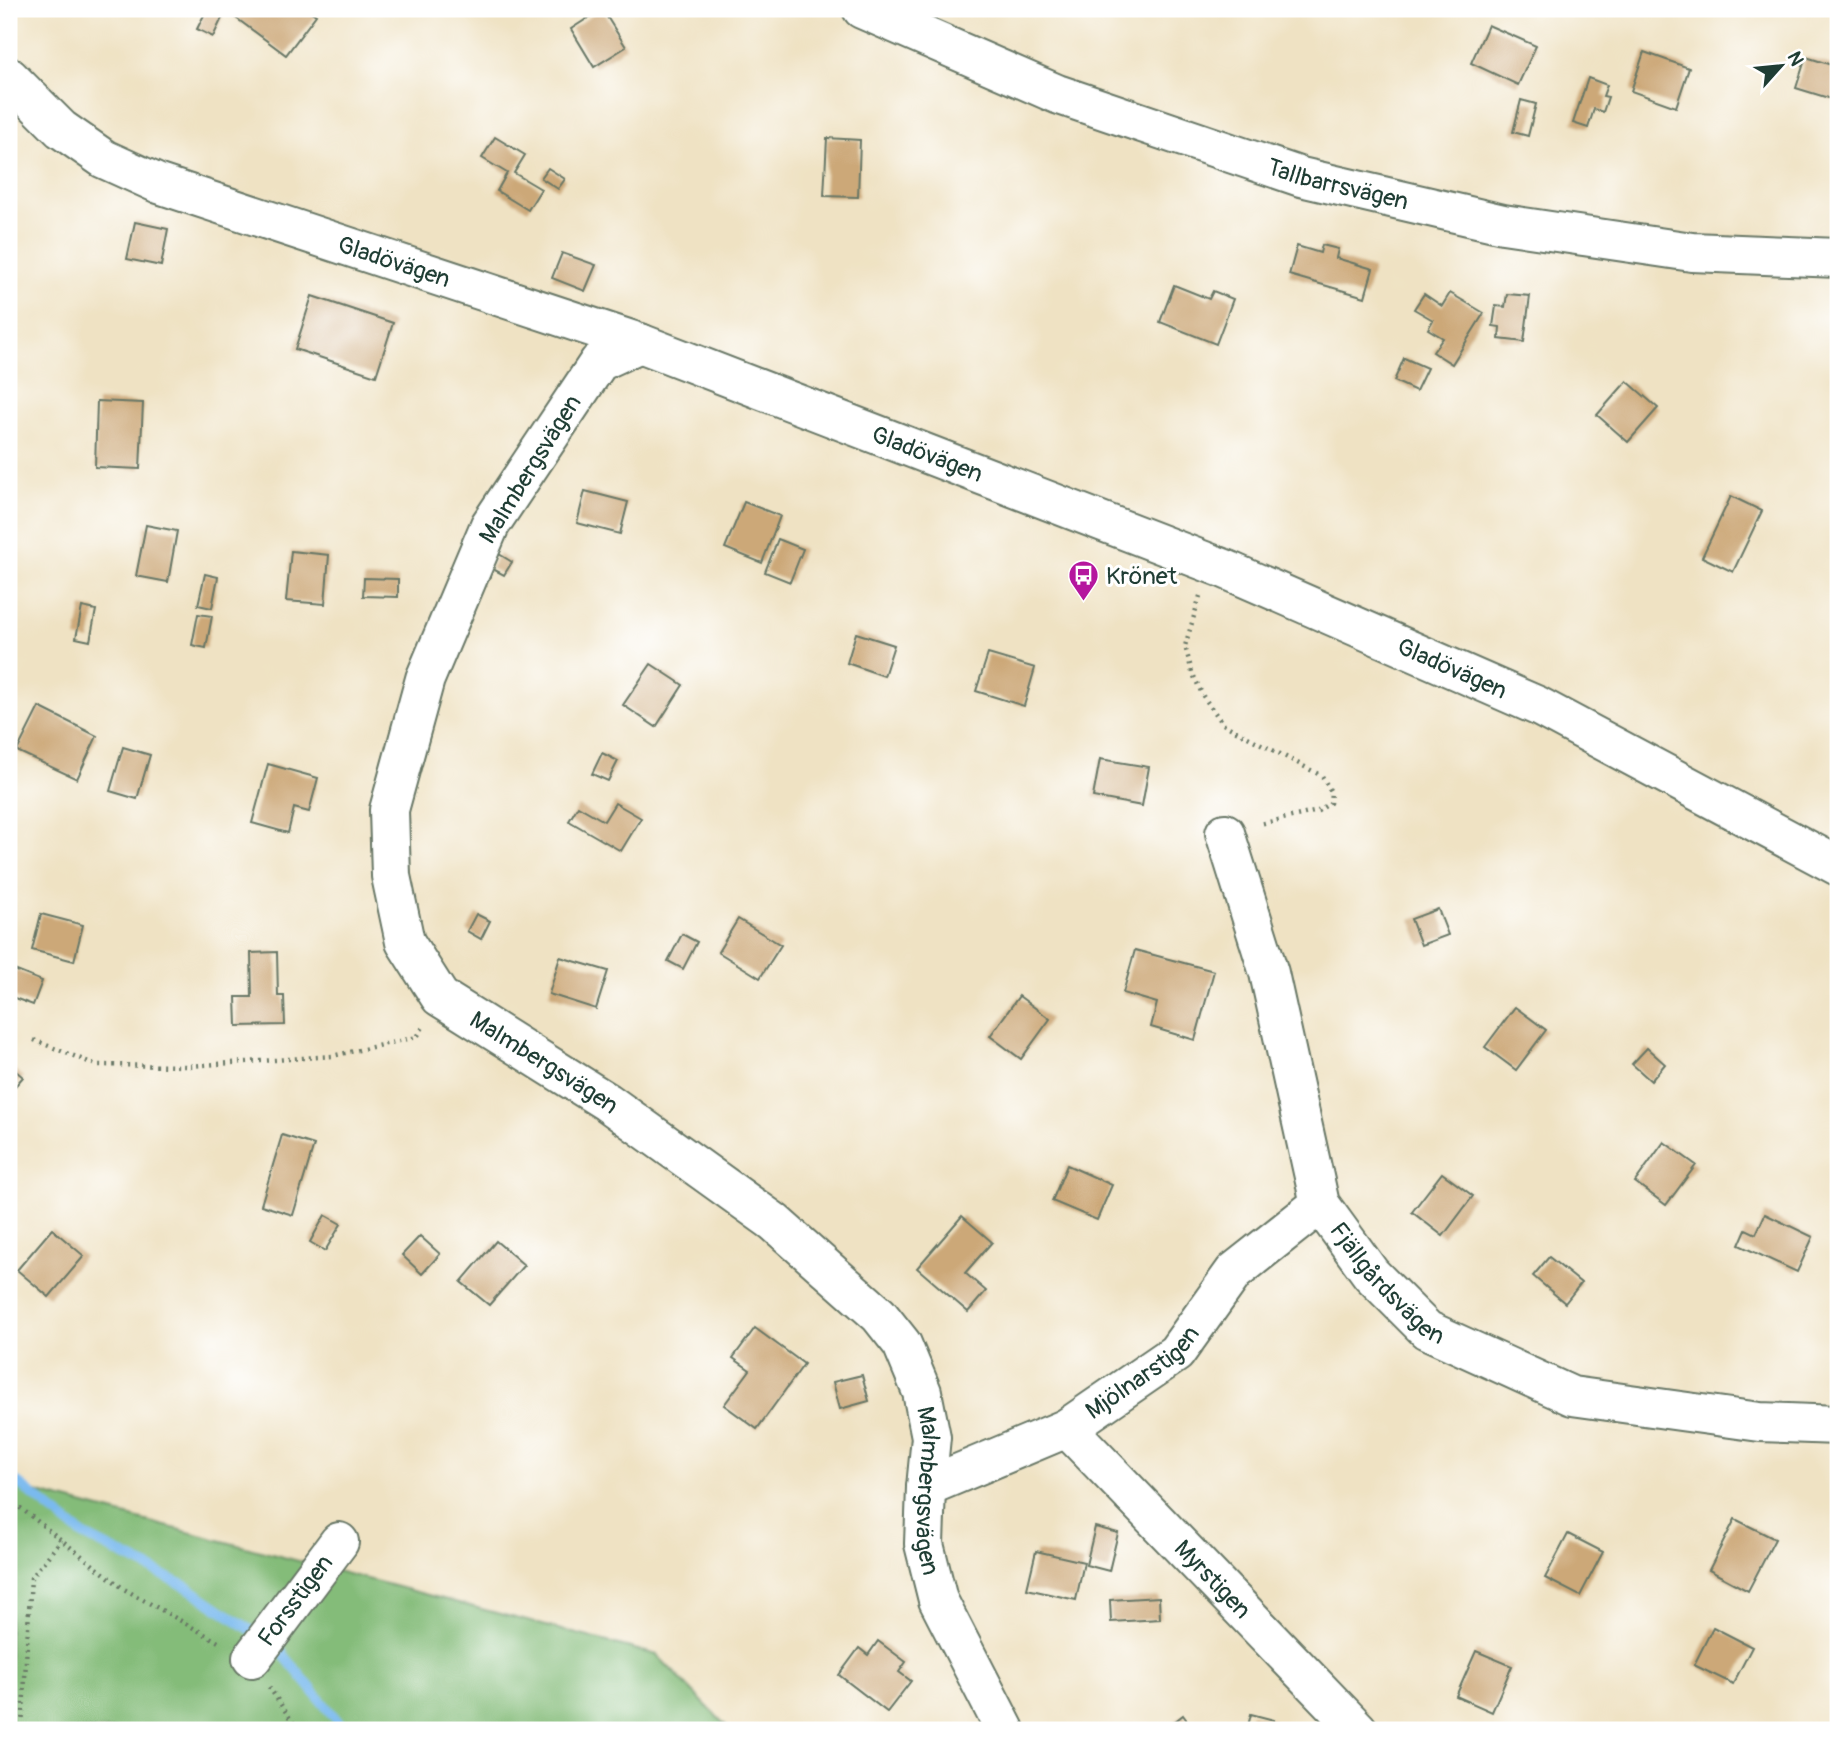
<svg xmlns="http://www.w3.org/2000/svg" width="1847" height="1739" viewBox="0 0 1847 1739" font-family="Pangolin,sans-serif">
<rect width="100%" height="100%" fill="#fff"/>
<filter id="ink" filterUnits="userSpaceOnUse"><feTurbulence type="fractalNoise" baseFrequency=".0143" numOctaves="2"/><feDisplacementMap in="SourceGraphic" scale="14" xChannelSelector="R" yChannelSelector="G"/><feConvolveMatrix kernelMatrix="1 2 1 2 8 2 1 2 1" color-interpolation-filters="sRGB"/></filter>
<filter id="wash" filterUnits="userSpaceOnUse"><feTurbulence type="fractalNoise" baseFrequency=".00686" numOctaves="4" result="noise"/><feDisplacementMap in="SourceGraphic" scale="28" xChannelSelector="R" yChannelSelector="G"/><feGaussianBlur stdDeviation="1.57" result="paint"/><feColorMatrix in="noise" values="0 0 0 0 0 0 0 0 0 0 0 0 0 0 0 0 0 1.4 0 .05"/><feComposite in="paint" operator="in"/></filter>
<g filter="url(#wash)">
<rect width="100%" height="100%" fill="#efe2c3"/>
<!-- forest -->
<path fill="#84bc79" stroke="#527c56" stroke-width="2" d="M9,1485l648,170 73,75h-721z"/>
<g fill="none" stroke-linecap="round" stroke-linejoin="round">
<!-- stream -->
<path stroke="#7abaee" stroke-width="10" d="M9,1476l74,59 104,52 92,62 66,81"/>
</g>
<g id="blocks">
<!-- building -->
<g fill="#cca878">
<path d="M207,9l16,7 -10,21 -16,-8z"/>
<path d="M224,9h83l9,6 -30,40z"/>
<path d="M602,9l24,38 -32,20 -23,-38z"/>
<path d="M1488,25l48,21 -18,39 -47,-22z"/>
<path d="M1644,52l45,16 -13,39 -45,-16z"/>
<path d="M1806,57l32,10v34l-42,-13z"/>
<path d="M1588,78l19,7 -4,11 5,1 -5,15 -9,-3 -6,19 -15,-5z"/>
<path d="M1521,100l15,4 -8,32 -15,-4z"/>
<path d="M495,137l30,18 -11,18 27,16 -13,21 -31,-19 10,-18 -25,-15z"/>
<path d="M827,138l33,2 -2,57 -34,-1z"/>
<path d="M548,168l17,11 -7,10 -17,-11z"/>
<path d="M135,222l33,7 -7,37 -34,-7z"/>
<path d="M1322,245l16,4 -2,9 37,11 -8,28 -76,-22 8,-29 23,7z"/>
<path d="M562,253l34,12 -11,26 -33,-13z"/>
<path d="M1174,285l35,14 4,-8 20,8 -17,45 -56,-22z"/>
<path d="M1450,293l34,20 -32,51 -19,-12 10,-14 -15,-9 5,-9 -19,-11 10,-15 18,12z"/>
<path d="M1507,294l23,2 -6,46 -25,-3 1,-12 -7,-1 3,-20 9,1z"/>
<path d="M312,296l81,27 -17,53 -81,-27z"/>
<path d="M1404,358l23,10 -11,23 -22,-10z"/>
<path d="M1627,381l31,27 -30,34 -31,-27z"/>
<path d="M97,401l46,2 -3,66 -45,-2z"/>
<path d="M585,491l43,11 -8,32 -43,-11z"/>
<path d="M1731,496l31,15 -29,61 -31,-15z"/>
<path d="M744,502l36,14 -18,47 -37,-15z"/>
<path d="M146,525l31,6 -9,51 -32,-6z"/>
<path d="M778,539l25,10 -13,33 -25,-10z"/>
<path d="M291,551l38,4 -4,49 -39,-3z"/>
<path d="M499,554l13,8 -8,13 -13,-7z"/>
<path d="M205,574l13,3 -6,31 -14,-3z"/>
<path d="M364,578l34,1v18l-35,-1z"/>
<path d="M82,607l14,3 -6,31 -14,-3z"/>
<path d="M198,614l14,2 -6,32 -14,-3z"/>
<path d="M856,633l38,12 -10,31 -37,-13z"/>
<path d="M988,654l47,14 -11,38 -48,-15z"/>
<path d="M651,664l32,21 -27,42 -33,-22z"/>
<path d="M39,707l58,29 -20,43 -60,-28z"/>
<path d="M123,747l27,8 -13,44 -27,-8z"/>
<path d="M602,753l16,8 -10,20 -16,-7z"/>
<path d="M1100,759l49,8 -7,39 -49,-9z"/>
<path d="M268,764l50,14 -9,34 -15,-4 -6,25 -36,-10z"/>
<path d="M615,803l26,15 -20,33 -52,-30 9,-15 26,15z"/>
<path d="M1438,909l10,26 -27,10 -10,-26z"/>
<path d="M41,914l42,11 -9,36 -42,-11z"/>
<path d="M476,914l14,7 -9,18 -14,-8z"/>
<path d="M738,919l43,26 -21,33 -42,-26z"/>
<path d="M682,934l15,8 -14,27 -15,-8z"/>
<path d="M1135,950l79,21 -19,69 -44,-13 6,-24 -34,-10z"/>
<path d="M277,952l1,44h6l1,29 -48,1 -1,-29h16l-1,-44z"/>
<path d="M560,957l48,14 -12,38 -47,-15z"/>
<path d="M9,968l33,13 -9,24 -24,-9z"/>
<path d="M1019,996l31,23 -29,40 -31,-23z"/>
<path d="M1515,1007l31,23 -30,40 -31,-23z"/>
<path d="M1647,1048l18,16 -14,17 -19,-17z"/>
<path d="M9,1065l14,12 -14,16z"/>
<path d="M282,1135l32,10 -21,70 -32,-10z"/>
<path d="M1664,1142l32,23 -30,40 -31,-23z"/>
<path d="M1067,1165l45,20 -15,35 -45,-19z"/>
<path d="M1442,1173l31,23 -30,40 -31,-24z"/>
<path d="M1765,1214l48,23 -16,35 -58,-27 7,-16 10,5z"/>
<path d="M325,1215l16,9 -16,27 -15,-9z"/>
<path d="M962,1216l30,26 -27,31 21,18 -18,21 -51,-44z"/>
<path d="M52,1229l32,27 -35,41 -32,-27z"/>
<path d="M420,1236l20,18 -18,20 -20,-19z"/>
<path d="M496,1241l28,24 -35,40 -28,-23z"/>
<path d="M1549,1257l32,26 -16,20 -32,-27z"/>
<path d="M755,1328l49,36 -47,65 -33,-24 26,-35 -17,-12z"/>
<path d="M862,1375l7,26 -29,8 -7,-27z"/>
<path d="M1735,1519l40,20 -27,52 -39,-21z"/>
<path d="M1095,1527l23,6 -9,38 -23,-6z"/>
<path d="M1568,1534l35,18 -23,44 -35,-18z"/>
<path d="M1036,1551l48,11 -8,38 -49,-11z"/>
<path d="M1159,1597l1,22 -49,3 -1,-22z"/>
<path d="M1713,1627l39,20 -19,37 -39,-19z"/>
<path d="M878,1641l28,21 -7,10 12,9 -24,31 -48,-37 20,-27 9,7z"/>
<path d="M1476,1651l36,15 -20,46 -36,-16z"/>
<path d="M1251,1714l23,6 -2,10h-25z"/>
<path d="M1183,1715l11,15h-30z"/>
</g>
</g>
</g>
<g filter="url(#ink)">
<use href="#blocks" fill-opacity="0" stroke="#687766" stroke-width="2"/>
<g fill="none" stroke-linecap="round" stroke-linejoin="round">
<defs>
<g id="street">
<path id="s1" d="M862,9l195,85 244,83 202,47 189,28 146,6"/>
<path id="s2" d="M9,77l52,52 43,30 55,25 481,159 585,226 313,137 300,160"/>
<path id="s3" d="M640,343l-41,19 -109,163 -65,154 -36,131 2,66 14,66 35,55 167,105 167,120 105,93 23,29 20,48 9,45 -5,50 -2,57 14,56 67,130"/>
<path id="s4" d="M1225,833l44,140 51,231 51,70 56,56 145,66 188,26 78,3"/>
<path id="s5" d="M1067,1428l291,302"/>
<path id="s6" d="M926,1487l141,-59 109,-75 58,-81 86,-68"/>
<path id="s7" d="M252,1658l87,-116"/>
</g>
</defs>
<!-- street casing -->
<use href="#street" stroke="#687766" stroke-width="42"/>
<!-- path -->
<g stroke="#687766" stroke-width="4.5" stroke-dasharray="2 5" stroke-linecap="butt">
<path d="M1200,596l-15,50 7,26 11,24 20,28 99,52 9,16 -1,11 -12,8 -58,13"/>
<path d="M34,1040l62,25 93,1 143,-10 85,-19 6,-10"/>
<path d="M9,1499l115,90 98,55"/>
<path d="M269,1687l29,43"/>
<path d="M17,1730l5,-3 9,-149 30,-38"/>
</g>
<!-- street -->
<use href="#street" stroke="#fff" stroke-width="38"/>
</g>
</g>
<!-- icons -->
<defs>
<symbol id="bus-pin" viewBox="-11 -11 22 30"><path d="M0 17L-7.5 6A9.5 9.5 0 1 1 7.5 6Z" fill="#b5179e" stroke="#fff"/><path d="M-5-6H5V4H4V6H2V4H-2V6H-4V4H-5ZM-3.5-4V0h7V-4ZM-3.5 1.2v1.5H-2V1.2ZM2 1.2v1.5H3.5V1.2Z" fill="#fff"/></symbol>
</defs>
<g fill-rule="evenodd">
<use href="#bus-pin" x="1066" y="558" width="35" height="47"/>
</g>
<g text-anchor="middle" stroke-width="6" stroke-linejoin="round" paint-order="stroke">
<!-- street labels -->
<g font-size="24" fill="#1f3d34" stroke="#fff">
<text dy="8" stroke="none"><textPath href="#s1" startOffset="508">Tallbarrsvägen</textPath></text>
<text dy="8" stroke="none"><textPath href="#s2" startOffset="434">Gladövägen</textPath></text>
<text dy="8" stroke="none"><textPath href="#s2" startOffset="1001">Gladövägen</textPath></text>
<text transform="translate(530 469) rotate(-58)" y="8">Malmbergsvägen</text>
<text dy="8" stroke="none"><textPath href="#s2" startOffset="1568">Gladövägen</textPath></text>
<text dy="8" stroke="none"><textPath href="#s3" startOffset="866">Malmbergsvägen</textPath></text>
<text dy="8" stroke="none"><textPath href="#s4" startOffset="488">Fjällgårdsvägen</textPath></text>
<text dy="8" stroke="none"><textPath href="#s6" startOffset="247">Mjölnarstigen</textPath></text>
<text dy="8" stroke="none"><textPath href="#s3" startOffset="1475">Malmbergsvägen</textPath></text>
<text dy="8" stroke="none"><textPath href="#s5" startOffset="210">Myrstigen</textPath></text>
<text dy="8" stroke="none"><textPath href="#s7" startOffset="72">Forsstigen</textPath></text>
</g>
<!-- poi labels -->
<g font-size="24" fill="#1f3d34" stroke="#fff" text-anchor="start">
<text x="1106" y="584">Krönet</text>
</g>
</g>
<!-- margin -->
<rect width="1847" height="1739" fill="none" stroke="#fff" stroke-width="35"/>
<!-- north arrow -->
<g transform="translate(1781 66) rotate(63)" stroke="#ffffff" stroke-width="5" paint-order="stroke">
<path d="M0-5L12 26L0 18L-12 26Z" fill="#1f3d34"/>
<text y="-10" font-size="19" font-weight="bold" text-anchor="middle" fill="#1f3d34">N</text>
</g>
</svg>
